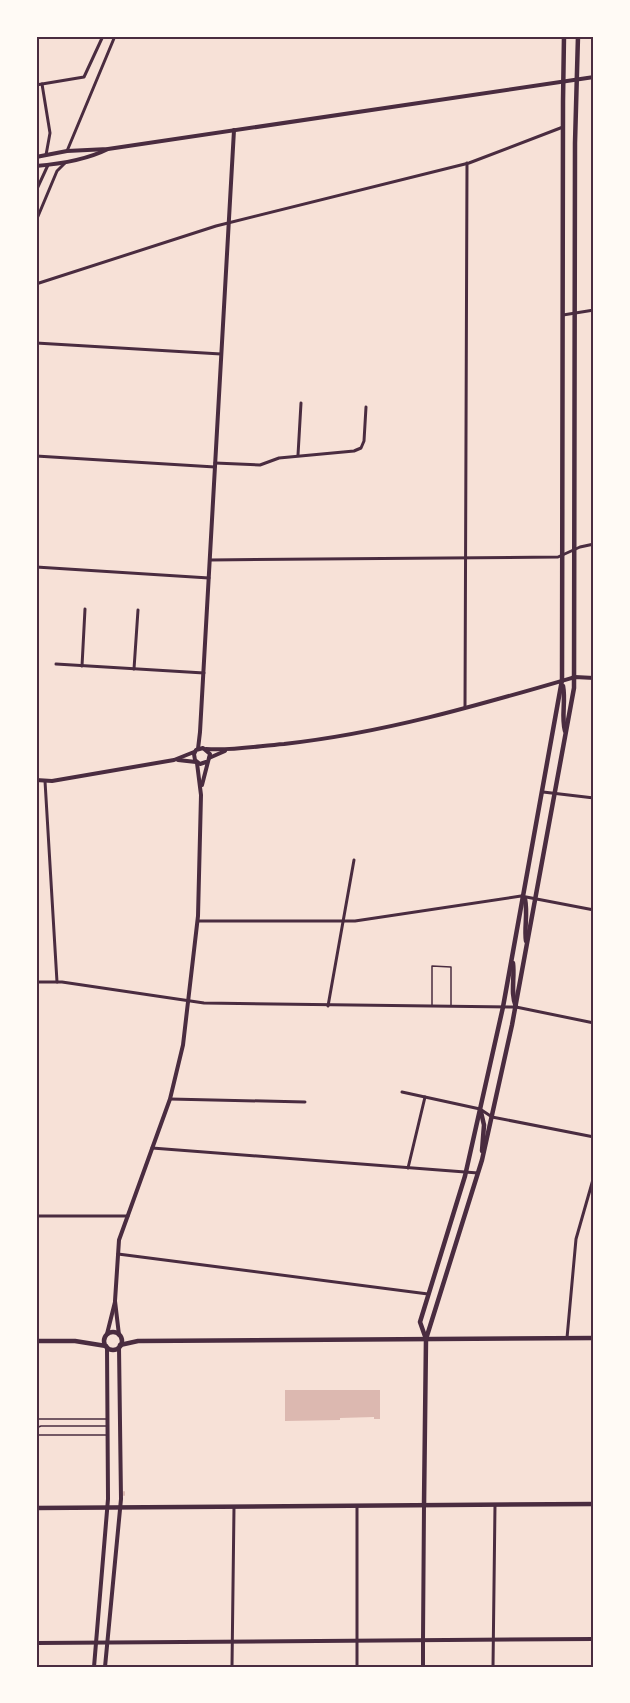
<svg xmlns="http://www.w3.org/2000/svg" width="630" height="1703" viewBox="0 0 630 1703" font-family="Roboto,sans-serif">
<rect width="100%" height="100%" fill="#f7e1d7"/>
<!-- water -->
<path fill="#dcb8b0" d="M285,1390h95v29h-6v-2l-34,1v2l-55,1z"/>
<g fill="none" stroke-linecap="round" stroke-linejoin="round">
<!-- stream -->
<path stroke="#dcb8b0" stroke-width="2" d="M124,1492v3"/>
<!-- service -->
<g stroke="#4a2c40" stroke-width="1.5">
<path d="M432,1005v-39l19,1v39"/>
<path d="M36,1093l2,-1"/>
<path d="M36,1419h71"/>
<path d="M36,1428l5,-2h66"/>
<path d="M36,1435h71"/>
</g>
<!-- minor -->
<g stroke="#4a2c40" stroke-width="3">
<path d="M42,84l8,49 -4,22"/>
<path d="M36,85l48,-8 19,-41"/>
<path d="M67,151l48,-115"/>
<path d="M36,191l12,-26"/>
<path d="M36,221l21,-50 8,-8"/>
<path d="M36,284l180,-58 253,-63 94,-36"/>
<path d="M563,315l31,-5"/>
<path d="M36,343l185,11"/>
<path d="M298,455l3,-52"/>
<path d="M36,456l179,11"/>
<path d="M215,463l45,2 19,-7 75,-7 7,-3 3,-7 2,-34"/>
<path d="M210,560l348,-3 22,-10 14,-3"/>
<path d="M36,567l173,11"/>
<path d="M56,664l148,9"/>
<path d="M82,666l3,-57"/>
<path d="M134,669l4,-59"/>
<path d="M465,708l2,-545"/>
<path d="M45,781l12,201"/>
<path d="M543,792l51,6"/>
<path d="M198,921h157l166,-25 73,14"/>
<path d="M36,982h26l142,21 312,4 78,16"/>
<path d="M328,1006l26,-146"/>
<path d="M402,1092l78,17 12,8 102,20"/>
<path d="M170,1099l135,3"/>
<path d="M152,1148l326,25"/>
<path d="M408,1168l17,-71"/>
<path d="M36,1216h92"/>
<path d="M118,1254l310,40"/>
<path d="M567,1338l9,-99 18,-63"/>
<path d="M232,1667l2,-160"/>
<path d="M357,1667v-161"/>
<path d="M493,1667l2,-162"/>
</g>
<!-- tertiary -->
<g stroke="#4a2c40" stroke-width="4">
<path d="M206,749c26,2 52,-3 78,-5 100,-11 195,-39 291,-67l19,1"/>
<path d="M209,758l16,-7"/>
<path d="M178,760l18,2"/>
<path d="M36,780l16,1 122,-21 20,-8"/>
<path d="M423,1667v-27"/>
</g>
<!-- secondary -->
<g stroke="#4a2c40" stroke-width="4">
<path d="M36,157l31,-6 41,-2 486,-72"/>
<path d="M36,166c24,-2 50,-6 72,-17"/>
<path d="M198,749l2,-17 34,-602"/>
<path d="M202,785l8,-31 -7,-6 -7,2 -2,4 1,6 5,4 6,-2"/>
<path d="M107,1334l8,-32"/>
<path d="M119,1335l-4,-34 4,-61 51,-141 13,-54 15,-129 3,-121 -4,-32"/>
<path d="M423,1640l1,-135"/>
<path d="M36,1643l558,-4"/>
<path d="M94,1667l14,-168 -1,-152"/>
<path d="M105,1667l16,-168 -2,-152"/>
</g>
<!-- primary -->
<g stroke="#4a2c40" stroke-width="4.5">
<path d="M563,686c3,16 -2,30 2,45"/>
<path d="M525,899c3,15 -1,28 1,42"/>
<path d="M513,963c2,15 -3,30 3,44"/>
<path d="M481,1112l3,13 -2,26"/>
<circle cx="113" cy="1341" r="9"/>
<path d="M426,1339l-6,-17 45,-146 38,-169 59,-327 1,-579 1,-65"/>
<path d="M36,1341h39l31,5"/>
<path d="M120,1345l18,-4 456,-3"/>
<path d="M424,1505l2,-166 56,-179 30,-135 62,-337 1,-545 3,-107"/>
<path d="M36,1508l558,-4"/>
</g>
</g>
<!-- border -->
<rect width="630" height="1703" fill="none" stroke="#fffaf5" stroke-width="75"/>
<rect x="38" y="38" width="554" height="1628" fill="none" stroke="#4a2c40" stroke-width="2"/>
</svg>
